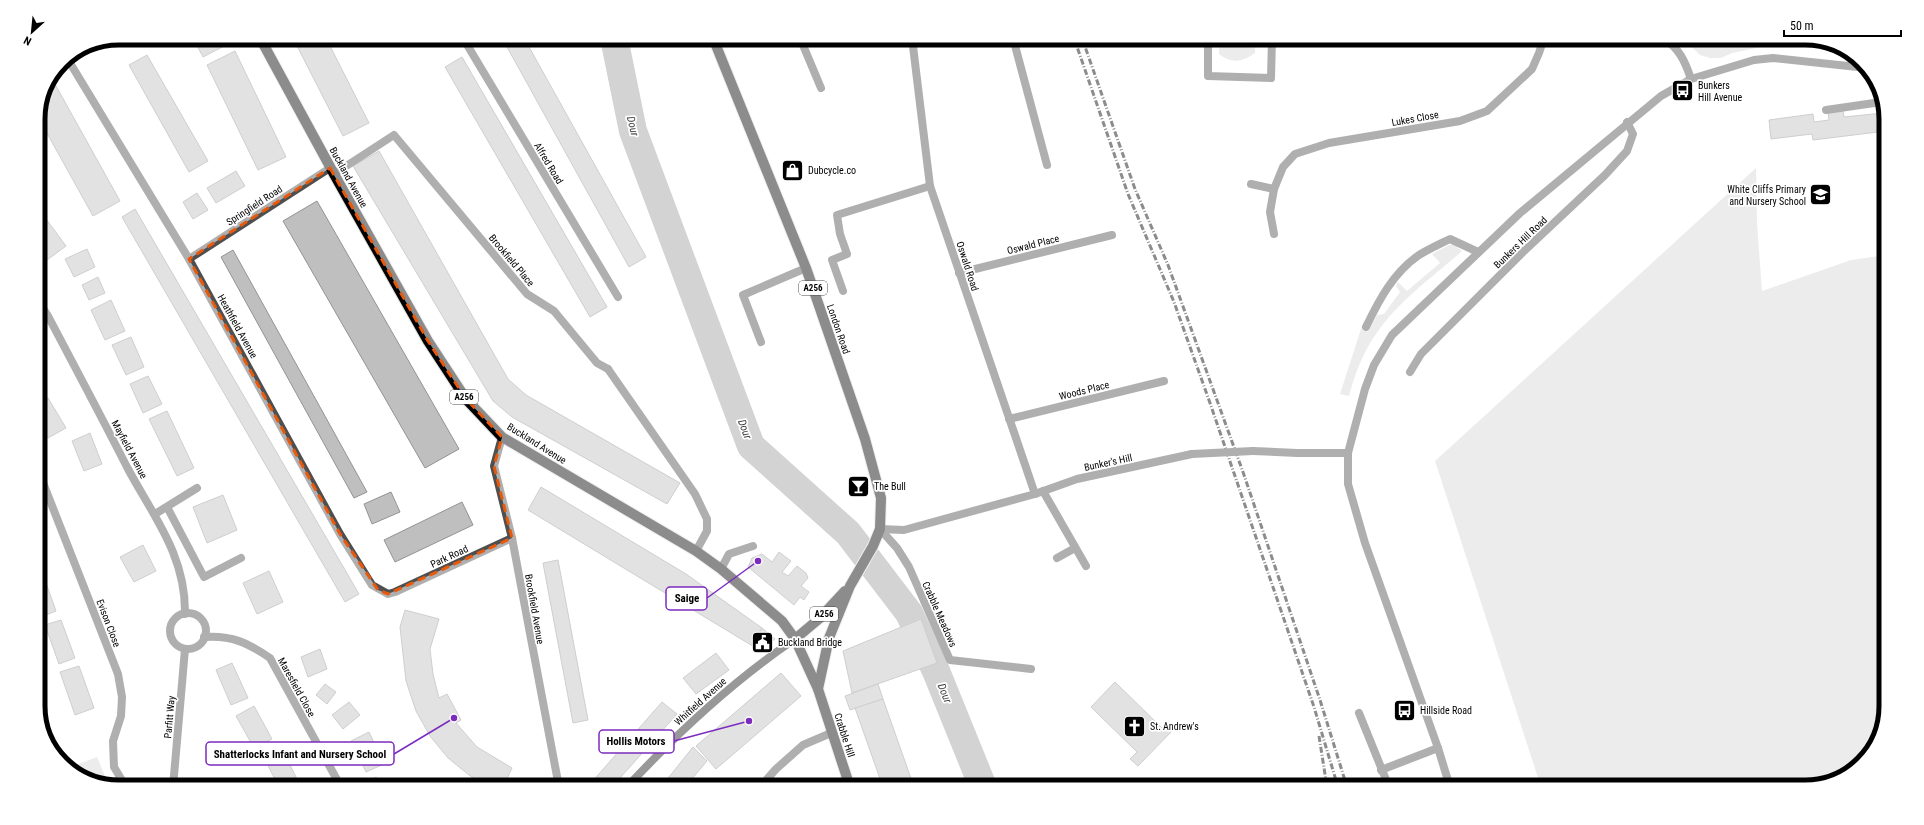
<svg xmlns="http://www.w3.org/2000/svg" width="1924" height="825" viewBox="0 0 1924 825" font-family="'Roboto Condensed',sans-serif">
<rect width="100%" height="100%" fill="#fff"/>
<!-- green -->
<g fill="#d6d6d6">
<path d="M1219,38h36v15c-12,9 -24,11 -36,1z"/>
<path d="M1682,38h114l3,1 -67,14 -11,5h-11l-10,-3z"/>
<path d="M1756,168l1,55 5,68 89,-31 35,-5v451l-6,31 -30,36 -44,14h-265l-106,-326z"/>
<path d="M1449,245h5l8,6c-29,26 -64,50 -86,83 -13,18 -21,40 -27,62l-9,-2 21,-65 7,3 9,-17 7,-1 16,-22 -4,-6 2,-4 9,9 33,-28 -8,-9z"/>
<path d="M97,757l10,24c-15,4 -27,-2 -31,-16z"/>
</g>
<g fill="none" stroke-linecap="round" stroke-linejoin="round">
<!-- river -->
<path stroke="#9d9d9d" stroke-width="28" d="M614,38l19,93 118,315 97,87 61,80 27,58 47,116"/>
</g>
<!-- building -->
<g fill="#bfbfbf" stroke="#939393">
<path d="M193,38h35l2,5 -27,14z"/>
<path d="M293,38h33l43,85 -26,13z"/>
<path d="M502,38h22l122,219 -17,10z"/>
<path d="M235,51l51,106 -28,13 -51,-105z"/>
<path d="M147,55l61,106 -19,11 -60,-107z"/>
<path d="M462,57l145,250 -17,10 -145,-250z"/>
<path d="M51,77l69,124 -27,15 -55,-99 6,-30z"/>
<path d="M1883,109l3,4v18l-73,9 -1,-6 -41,5 -2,-19 44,-6 1,8 15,-2 -1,-7 15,-2 1,6 39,-4z"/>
<path d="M379,151l129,228 18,16 154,88 -13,21 -155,-87 -19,-16 -140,-235z"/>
<path d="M236,171l9,15 -29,17 -9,-15z"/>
<path d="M197,193l11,17 -15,9 -10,-17z"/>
<path d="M317,201l142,248 -34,19 -142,-247z"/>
<path d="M38,208l28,38 -19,14 -9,-12z"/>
<path d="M135,209l224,385 -14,8 -223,-385z"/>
<path d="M87,249l8,18 -21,10 -9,-18z"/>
<path d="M233,250l134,242 -13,6 -133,-241z"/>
<path d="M98,277l7,16 -16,7 -7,-15z"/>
<path d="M111,300l14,31 -20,9 -14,-30z"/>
<path d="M131,337l13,30 -18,8 -14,-30z"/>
<path d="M38,374l9,14 -9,5z"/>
<path d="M148,376l14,28 -19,9 -13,-29z"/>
<path d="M48,398l18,30 -18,10 -10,-16v-17z"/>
<path d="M167,411l27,57 -17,8 -28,-57z"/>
<path d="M90,433l12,31 -18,7 -12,-30z"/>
<path d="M541,487l145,87 76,54 -11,17 -223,-135z"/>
<path d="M391,492l9,20 -28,12 -8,-20z"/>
<path d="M223,495l14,35 -30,13 -14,-36z"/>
<path d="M462,502l11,23 -78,37 -11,-22z"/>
<path d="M143,545l13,26 -22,11 -14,-25z"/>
<path d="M779,552l12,9 -9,11 6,4 9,-10 9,7 2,5 -7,8 8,6 -5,8 -4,-3 -6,8 -46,-38 4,-9 10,-4 10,8z"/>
<path d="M558,560l30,160 -15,3 -30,-160z"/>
<path d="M269,571l14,31 -26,12 -14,-31z"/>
<path d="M42,572l14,39 -15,6 -3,-8v-36z"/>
<path d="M405,610l34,9 -9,30 3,25 6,24 8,-4 14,26 -5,3 21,24 35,21 -9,19h-15l-19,-12 -21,-17 -18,-22 -14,-25 -10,-30 -6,-54z"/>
<path d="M921,619l16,44 -85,30 -9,-42z"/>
<path d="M61,620l14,38 -16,6 -14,-39z"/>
<path d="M762,628l13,11 -17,13 -7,-7z"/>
<path d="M320,649l7,20 -19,8 -7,-20z"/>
<path d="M716,653l13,17 -33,24 -13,-16z"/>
<path d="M232,663l16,35 -17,7 -15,-35z"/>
<path d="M79,666l15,42 -19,7 -15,-43z"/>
<path d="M781,673l20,23 -85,73 -20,-23z"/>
<path d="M1115,682l47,46 5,-5 7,6 -36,37 -8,-7 7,-7 -46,-45z"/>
<path d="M325,684l11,8 -9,12 -11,-9z"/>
<path d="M878,684l5,15 -33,11 -5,-14z"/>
<path d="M883,699l31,88h-31l-28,-79z"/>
<path d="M349,702l11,13 -17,14 -11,-14z"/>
<path d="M662,702l15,12 -65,73h-16l-5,-4z"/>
<path d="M254,706l18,33 -18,9 -18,-32z"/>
<path d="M369,732l15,32 -18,8 -15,-31z"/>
<path d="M280,745l19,38 -8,4h-12l-17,-33z"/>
<path d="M693,747l14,14 -22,26h-24z"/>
<path d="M376,777l7,10h-14l-2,-3z"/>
</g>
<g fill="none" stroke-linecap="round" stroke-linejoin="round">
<defs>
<g id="primary">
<path d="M260,38l74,136 94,167 38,58 36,38 194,114 25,18 61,52 13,18 23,50 32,98"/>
<path d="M713,38l93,230 59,171 16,59 -1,31 -7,17 -23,40 -21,52 -11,51"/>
<path d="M795,639l25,-21 25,-27"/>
</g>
</defs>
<!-- primary casing -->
<use href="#primary" stroke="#dbdbdb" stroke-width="12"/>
<!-- lane -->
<g stroke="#4f4f4f" stroke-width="8">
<path d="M800,38l21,50"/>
<path d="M1013,38l34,127"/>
<path d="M1826,110l55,-8"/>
<path d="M334,174l60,-39 133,159 27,17 43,52 11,6"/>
<path d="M843,291l-11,-31 15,-6 -7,-20 -3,-19 93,-29"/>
<path d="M1366,327c13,-27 27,-54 53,-72 10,-6 21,-11 31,-16l28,13"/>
<path d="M761,342l-18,-47 63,-27"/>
<path d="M1410,372l11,-18 103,-103 81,-76 22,-24 6,-17 -6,-12"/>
<path d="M167,507l37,70 37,-19"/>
<path d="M155,514l42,-26"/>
<path d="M880,529l17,19 12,19 41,93 81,9"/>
<path d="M721,569l8,-15 24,-8"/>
<path d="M1359,713l30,74"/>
<path d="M1381,770l57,-22"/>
</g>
<!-- street -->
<g stroke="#4f4f4f" stroke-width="8">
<path d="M463,38l155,259"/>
<path d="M912,38l18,148 105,308"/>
<path d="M1208,38v38l63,2 1,-40"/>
<path d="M1663,38c16,10 22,23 28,41"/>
<path d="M67,58l122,201 151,275 32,51 16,9 7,-2 117,-54"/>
<path d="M1251,184l23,5"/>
<path d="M1274,234l-4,-22 4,-23 9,-22 12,-13 34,-11 131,-22 27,-10 45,-42 7,-16 5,-15"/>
<path d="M189,259l141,-91"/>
<path d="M959,273l153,-38"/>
<path d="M38,301l10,15c27,51 54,102 80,153 26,48 58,87 57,145"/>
<path d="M608,369l87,125 12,25v12l-11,20"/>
<path d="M1009,419l155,-38"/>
<path d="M502,437l-8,29 18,72 47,249"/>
<path d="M1253,451l44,2h51"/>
<path d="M38,470l80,204 4,23 -1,19 -8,25 1,26 12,20"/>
<path d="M1043,491l43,75"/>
<path d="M880,529l24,1 131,-36 42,-15 115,-25"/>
<path d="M1057,558l18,-10"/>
<circle cx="188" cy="631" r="18"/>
<path d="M204,637c28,-2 44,6 66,21l71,129"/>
<path d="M173,787l12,-138"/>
<path d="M760,787l16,-18 27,-24 28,-12"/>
<path d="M1450,787l-12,-39 -73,-205 -17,-59v-31l17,-64 9,-24 18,-30 128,-122 141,-117 30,-17 63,-19 19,-2 94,10"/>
</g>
<!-- secondary -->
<path stroke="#1c1c1c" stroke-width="8" d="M627,787c51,-55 106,-106 168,-148"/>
<!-- primary -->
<use href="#primary" stroke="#000" stroke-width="10"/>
<!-- rail -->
<g stroke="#000" stroke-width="3" stroke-dasharray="6 2 1 2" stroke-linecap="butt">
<path d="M1074,38l54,156 46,108 36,101 104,304 24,80"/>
<path d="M1082,38l53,151 33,76 75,207 77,228 27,87"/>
<path d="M1319,736l8,51"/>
</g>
<!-- street-bridge -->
<path stroke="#4f4f4f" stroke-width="8" d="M1192,454l61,-3"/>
</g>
<!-- marked area -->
<path d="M0 0H1924V825H0ZM330,168l98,173 38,58 36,38 -8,29 18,72 -124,56 -10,-4 -38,-56 -151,-275z" fill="#fff" fill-opacity=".55" fill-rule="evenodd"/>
<path fill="none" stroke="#e8590c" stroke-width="3" stroke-dasharray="8 5" stroke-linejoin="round" d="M330,168l98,173 38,58 36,38 -8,29 18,72 -124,56 -10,-4 -38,-56 -151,-275z"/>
<!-- icons -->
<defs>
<symbol id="bus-square" viewBox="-11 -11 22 22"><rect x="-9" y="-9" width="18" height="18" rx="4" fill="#000" stroke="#fff"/><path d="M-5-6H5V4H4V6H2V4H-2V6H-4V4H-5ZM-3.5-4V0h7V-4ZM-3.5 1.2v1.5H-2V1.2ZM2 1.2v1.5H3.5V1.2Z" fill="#fff"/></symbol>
<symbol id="shop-square" viewBox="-11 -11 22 22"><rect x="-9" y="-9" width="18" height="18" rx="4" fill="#000" stroke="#fff"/><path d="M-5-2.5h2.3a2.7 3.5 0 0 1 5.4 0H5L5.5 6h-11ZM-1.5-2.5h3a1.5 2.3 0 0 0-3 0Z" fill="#fff"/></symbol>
<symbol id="school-square" viewBox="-11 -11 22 22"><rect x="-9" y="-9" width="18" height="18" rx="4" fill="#000" stroke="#fff"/><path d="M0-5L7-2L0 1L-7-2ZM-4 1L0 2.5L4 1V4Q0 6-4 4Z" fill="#fff"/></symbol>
<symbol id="bar-square" viewBox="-11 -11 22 22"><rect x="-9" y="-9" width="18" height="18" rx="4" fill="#000" stroke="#fff"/><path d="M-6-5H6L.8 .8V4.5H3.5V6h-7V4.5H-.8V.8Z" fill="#fff"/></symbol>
<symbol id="civic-square" viewBox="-11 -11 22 22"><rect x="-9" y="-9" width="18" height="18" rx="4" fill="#000" stroke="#fff"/><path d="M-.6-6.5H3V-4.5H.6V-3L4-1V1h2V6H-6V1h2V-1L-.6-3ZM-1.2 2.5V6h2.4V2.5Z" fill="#fff"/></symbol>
<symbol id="church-square" viewBox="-11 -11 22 22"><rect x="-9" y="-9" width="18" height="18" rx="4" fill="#000" stroke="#fff"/><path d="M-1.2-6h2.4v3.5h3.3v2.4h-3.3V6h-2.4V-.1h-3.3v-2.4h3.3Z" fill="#fff"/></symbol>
</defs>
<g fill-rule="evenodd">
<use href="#bus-square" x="1670" y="78" width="25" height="25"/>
<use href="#shop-square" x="780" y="158" width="25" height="25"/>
<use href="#school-square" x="1808" y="182" width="25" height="25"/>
<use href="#bar-square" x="846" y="474" width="25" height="25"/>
<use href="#civic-square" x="750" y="630" width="25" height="25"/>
<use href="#bus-square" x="1392" y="698" width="25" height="25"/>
<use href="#church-square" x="1122" y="714" width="25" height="25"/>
</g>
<g text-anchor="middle" stroke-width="3.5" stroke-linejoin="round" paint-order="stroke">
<!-- shield labels -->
<g fill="#fff" stroke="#4c4c4c" stroke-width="1">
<rect x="799" y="281" width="28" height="14" rx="3"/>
<rect x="450" y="390" width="28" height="14" rx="3"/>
<rect x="810" y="607" width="28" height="14" rx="3"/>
</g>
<g font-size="9" font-weight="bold" fill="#000">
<text x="813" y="291">A256</text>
<text x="464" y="400">A256</text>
<text x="824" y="617">A256</text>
</g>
<!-- poi labels -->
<g font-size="10" fill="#000" stroke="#fff" text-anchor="start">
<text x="1698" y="89">Bunkers<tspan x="1698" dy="12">Hill Avenue</tspan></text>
<text x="808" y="174">Dubcycle.co</text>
<text x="1806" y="193" text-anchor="end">White Cliffs Primary<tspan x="1806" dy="12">and Nursery School</tspan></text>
<text x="874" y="490">The Bull</text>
<text x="778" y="646">Buckland Bridge</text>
<text x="1420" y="714">Hillside Road</text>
<text x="1150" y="730">St. Andrew's</text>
</g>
<!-- street labels -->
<g font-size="10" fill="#000" stroke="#fff">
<text transform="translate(1415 118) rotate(-10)" y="4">Lukes Close</text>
<text transform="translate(549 163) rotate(59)" y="4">Alfred Road</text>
<text transform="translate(349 177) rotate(61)" y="4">Buckland Avenue</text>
<text transform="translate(254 205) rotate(-33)" y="4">Springfield Road</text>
<text transform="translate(1520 242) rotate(-44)" y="4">Bunkers Hill Road</text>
<text transform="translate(1033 244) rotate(-14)" y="4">Oswald Place</text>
<text transform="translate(512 260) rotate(50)" y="4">Brookfield Place</text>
<text transform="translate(968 266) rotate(72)" y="4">Oswald Road</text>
<text transform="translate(238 326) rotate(61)" y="4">Heathfield Avenue</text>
<text transform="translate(839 329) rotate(71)" y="4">London Road</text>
<text transform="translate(1084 390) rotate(-14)" y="4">Woods Place</text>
<text transform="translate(537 443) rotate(32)" y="4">Buckland Avenue</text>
<text transform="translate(130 449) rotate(62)" y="4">Mayfield Avenue</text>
<text transform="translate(1108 462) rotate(-12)" y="4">Bunker's Hill</text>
<text transform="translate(449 556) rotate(-25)" y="4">Park Road</text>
<text transform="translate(535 609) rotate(80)" y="4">Brookfield Avenue</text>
<text transform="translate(940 614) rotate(66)" y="4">Crabble Meadows</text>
<text transform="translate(109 623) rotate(69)" y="4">Evison Close</text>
<text transform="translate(297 687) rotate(61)" y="4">Maresfield Close</text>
<text transform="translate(700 701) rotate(-42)" y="4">Whitfield Avenue</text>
<text transform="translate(169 717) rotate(-85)" y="4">Parfitt Way</text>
<text transform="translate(845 735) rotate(72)" y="4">Crabble Hill</text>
</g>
<!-- water labels -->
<g font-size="11" font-style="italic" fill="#3e3e3e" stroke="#fff">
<text transform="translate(633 126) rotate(76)" y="4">Dour</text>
<text transform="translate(745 429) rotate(69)" y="4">Dour</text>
<text transform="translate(945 693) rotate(68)" y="4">Dour</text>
</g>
</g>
<!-- crop -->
<path d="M0 0H1924V825H0ZM119 45H1805A74 74 0 0 1 1879 119V706A74 74 0 0 1 1805 780H119A74 74 0 0 1 45 706V119A74 74 0 0 1 119 45Z" fill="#fff" fill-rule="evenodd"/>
<path fill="none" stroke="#000" stroke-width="5" d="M119 45H1805A74 74 0 0 1 1879 119V706A74 74 0 0 1 1805 780H119A74 74 0 0 1 45 706V119A74 74 0 0 1 119 45Z"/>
<!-- callouts -->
<path fill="none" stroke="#7b2cbf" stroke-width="1.5" d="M758 561L707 598M749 721L674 741M454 718L394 754"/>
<g fill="#7b2cbf" stroke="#fff" stroke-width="1.5">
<circle cx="758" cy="561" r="4"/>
<circle cx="749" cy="721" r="4"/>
<circle cx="454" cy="718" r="4"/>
</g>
<g fill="#fff" stroke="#7b2cbf" stroke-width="1.5">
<rect x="666" y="587" width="41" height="23" rx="4"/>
<rect x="599" y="730" width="75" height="23" rx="4"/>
<rect x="206" y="742" width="188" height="23" rx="4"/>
</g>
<g font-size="11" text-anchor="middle" font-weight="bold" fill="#000">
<text x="687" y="602">Saige</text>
<text x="636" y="745">Hollis Motors</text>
<text x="300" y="758">Shatterlocks Infant and Nursery School</text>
</g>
<!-- north arrow -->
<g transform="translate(32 32) rotate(207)" stroke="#ffffff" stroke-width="3" paint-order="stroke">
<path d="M0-3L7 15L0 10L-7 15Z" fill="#000000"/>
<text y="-6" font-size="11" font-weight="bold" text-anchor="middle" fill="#000000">N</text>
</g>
<!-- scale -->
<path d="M1784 30v6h117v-6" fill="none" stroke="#000000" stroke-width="2"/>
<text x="1790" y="30" font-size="12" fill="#000000" stroke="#ffffff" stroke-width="3" paint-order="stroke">50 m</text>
</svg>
